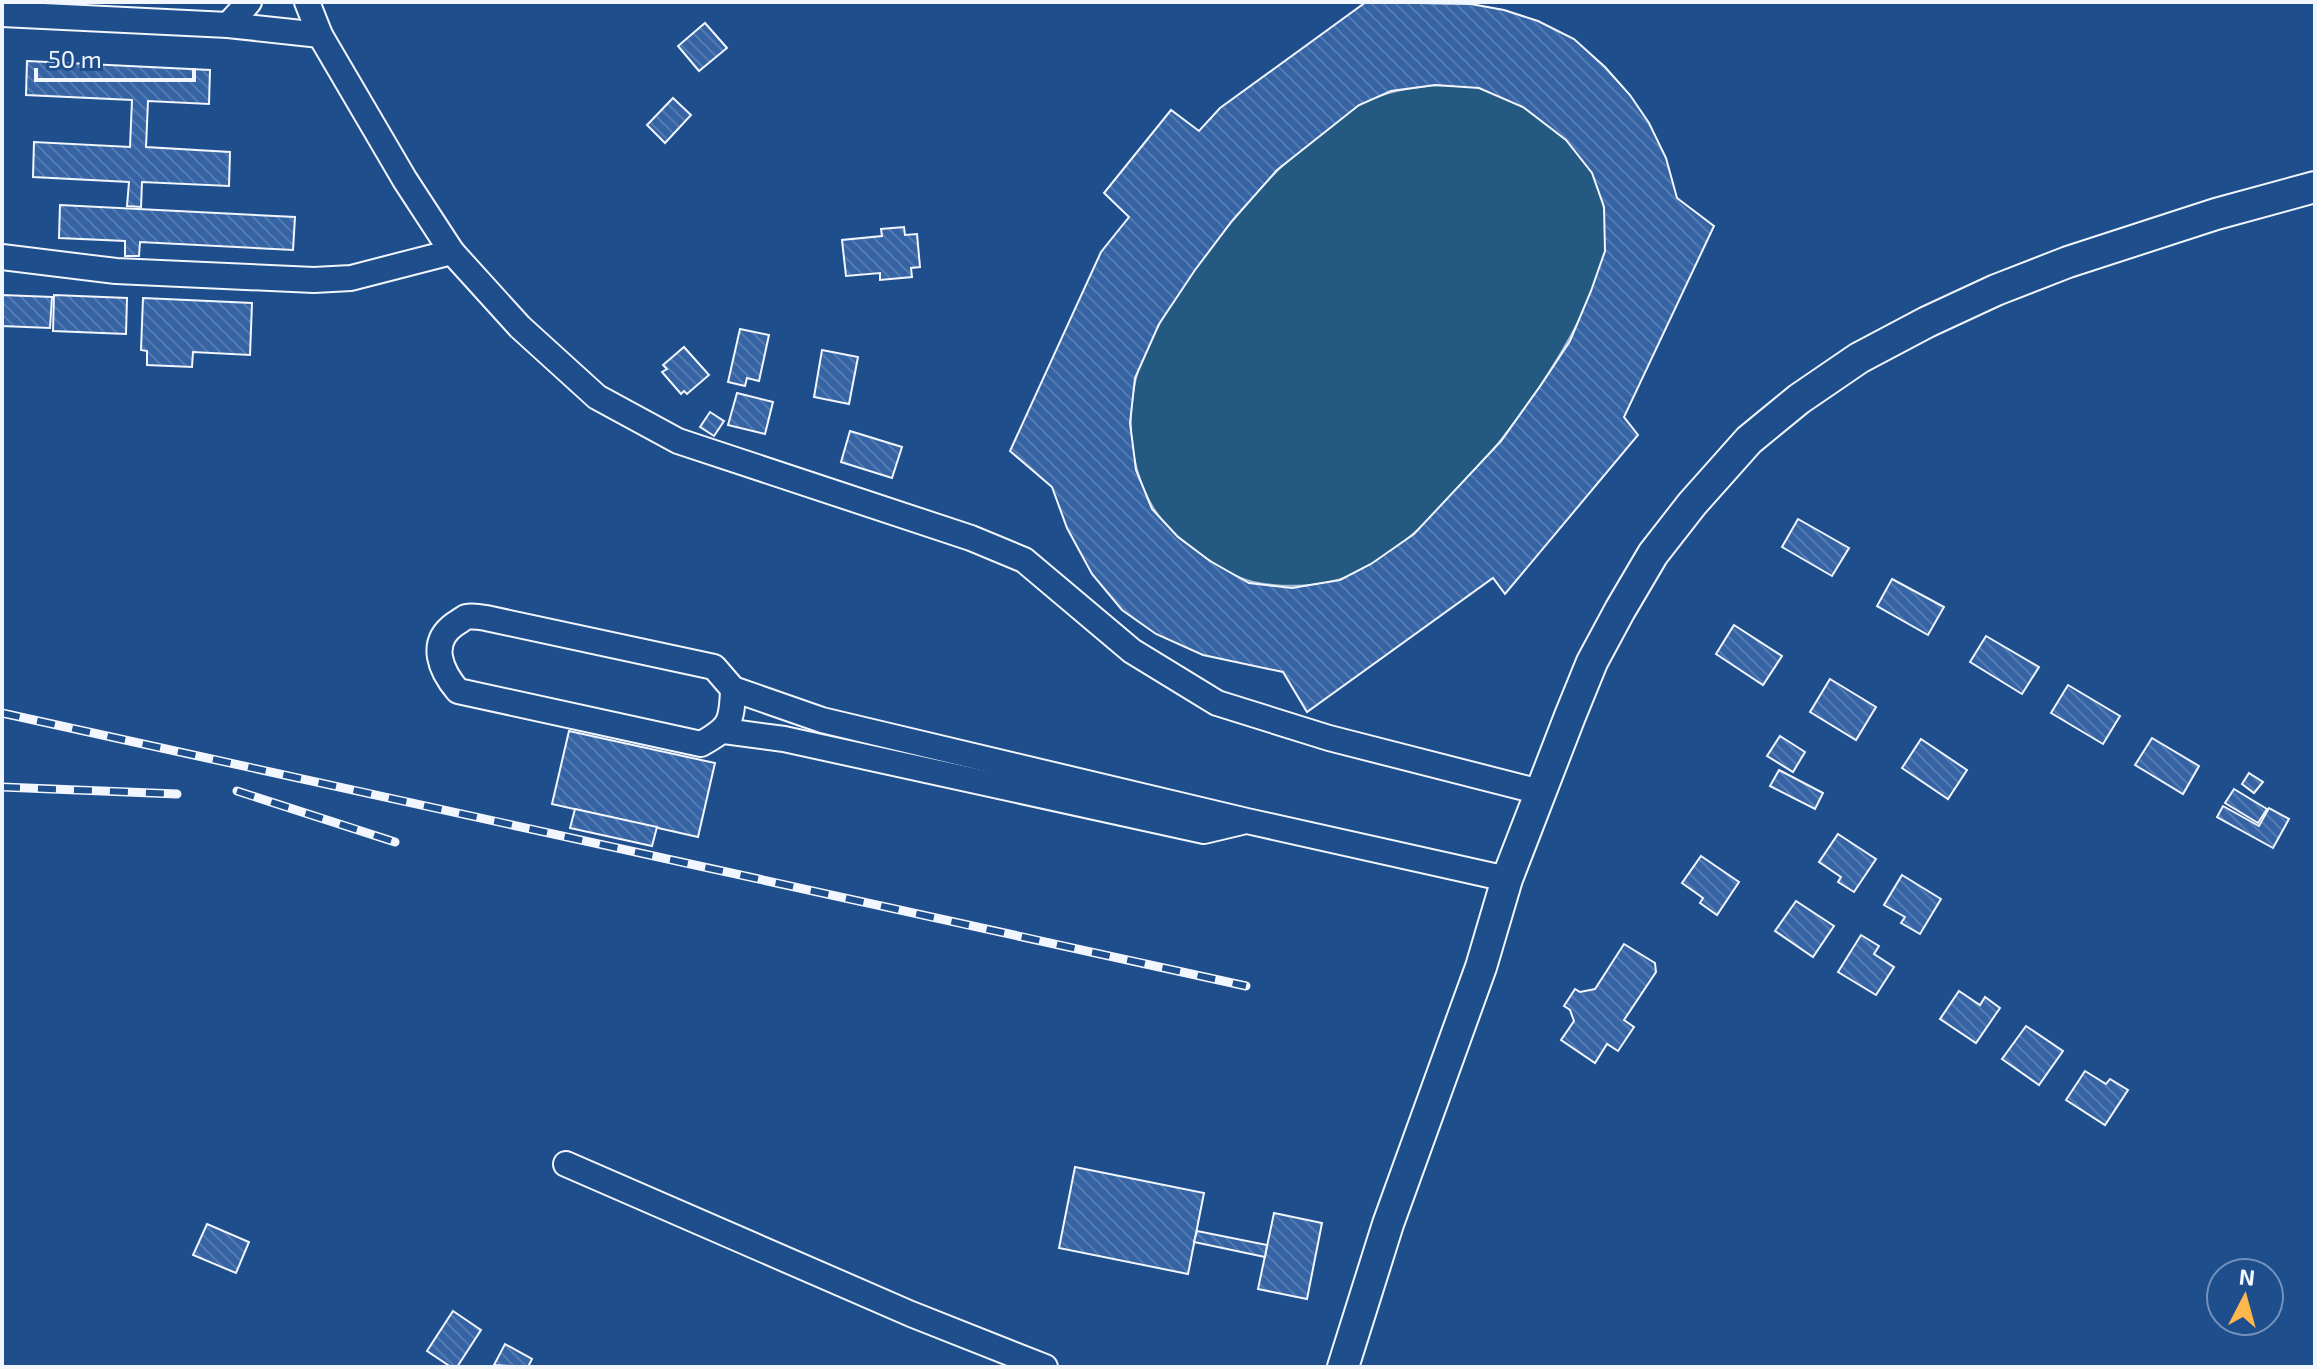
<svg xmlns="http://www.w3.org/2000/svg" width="2317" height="1369" viewBox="0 0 2317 1369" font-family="'Exo 2',sans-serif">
<defs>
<pattern id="building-back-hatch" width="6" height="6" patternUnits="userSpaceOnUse" patternTransform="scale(2)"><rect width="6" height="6" fill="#3563a3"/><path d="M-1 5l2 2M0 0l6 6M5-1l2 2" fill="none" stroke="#537ab1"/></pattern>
</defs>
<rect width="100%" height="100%" fill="#1f4e8c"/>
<!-- garden -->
<path fill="#245a82" stroke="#a8bbd7" stroke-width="2" d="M1435,85c14,1 31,-1 45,3 41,11 90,46 112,84 12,21 17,56 13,80 -17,93 -175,303 -267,328 -24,7 -49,7 -74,4 -29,-3 -55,-23 -78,-41 -50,-36 -63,-103 -51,-161 13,-61 96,-165 141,-210 15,-15 34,-29 51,-42 12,-9 23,-21 36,-27 24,-12 47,-15 72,-18z"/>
<!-- building -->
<g fill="url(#building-back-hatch)" stroke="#f2f6ff" stroke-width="2" fill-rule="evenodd">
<path d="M1366,2l105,2 33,6 34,11 36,18 31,28 25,28 19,28 17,35 11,40 37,28 -90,191 14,18 -133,159 -12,-16 -186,134 -24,-40 -80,-17 -47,-21 -34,-24 -30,-36 -25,-46 -15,-41 -42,-36 91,-199 28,-35 -25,-24 67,-83 28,21 21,-23zM1435,85l44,3 44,19 43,33 26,33 12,34 1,44 -14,40 -21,50 -29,44 -40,56 -87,93 -43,30 -31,16 -48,8 -43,-5 -39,-22 -32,-24 -26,-28 -16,-39 -6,-47 5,-45 24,-54 36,-54 37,-49 45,-51 82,-65 32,-14z"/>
<path d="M705,23l22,25 -28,23 -21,-25z"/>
<path d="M27,61l183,9 -1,34 -61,-3 -2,46 84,5 -1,34 -87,-4 -1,25 -14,-1 2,-24 -96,-5 1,-35 96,5 2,-47 -106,-5z"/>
<path d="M673,98l18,17 -26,28 -18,-18z"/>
<path d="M60,205l235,12 -2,33 -153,-8 -1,14h-14v-15l-66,-3z"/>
<path d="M904,227l1,8 12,-1 3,33 -9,1 1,9 -32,3v-7l-34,3 -4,-36 40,-4 -1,-7z"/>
<path d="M2,295l50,2 -2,31 -48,-2z"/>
<path d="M54,295l73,3 -1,36 -73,-3z"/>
<path d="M143,298l109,5 -2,52 -57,-3 -1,15 -45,-2v-14l-6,-1z"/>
<path d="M740,329l29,6 -10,46 -12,-3 -2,8 -17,-4z"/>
<path d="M684,347l25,28 -22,19 -3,-3 -3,3 -19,-22 5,-3 -4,-4z"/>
<path d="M822,350l36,7 -9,47 -35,-7z"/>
<path d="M737,393l36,9 -8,32 -37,-9z"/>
<path d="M710,412l14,9 -10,15 -14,-9z"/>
<path d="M850,431l52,16 -10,31 -51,-16z"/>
<path d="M1798,519l51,29 -17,28 -50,-29z"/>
<path d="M1892,579l52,28 -16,28 -51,-29z"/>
<path d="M1734,625l48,31 -19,29 -47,-31z"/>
<path d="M1986,636l53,31 -17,27 -52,-32z"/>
<path d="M1830,679l46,28 -20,33 -46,-28z"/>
<path d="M2068,685l52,31 -17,28 -52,-31z"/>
<path d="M569,731l146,32 -17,74 -146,-33z"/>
<path d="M1780,736l25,16 -12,20 -26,-16z"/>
<path d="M2152,738l47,28 -16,28 -48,-29z"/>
<path d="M1921,739l46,31 -19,29 -46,-31z"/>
<path d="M1779,770l44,23 -8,16 -45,-23z"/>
<path d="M2249,773l14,9 -9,11 -12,-9z"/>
<path d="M2234,789l33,20 -9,14 -33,-20z"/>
<path d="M2223,806l36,20 10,-18 20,11 -16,29 -56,-31z"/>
<path d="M575,809l82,18 -5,19 -82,-18z"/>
<path d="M1838,834l38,25 -22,33 -16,-10 3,-5 -22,-15z"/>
<path d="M1701,856l38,26 -22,33 -17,-12 3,-5 -21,-15z"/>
<path d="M1902,875l39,24 -21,35 -19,-11 4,-6 -21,-12z"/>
<path d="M1796,901l38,25 -21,31 -38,-26z"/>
<path d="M1861,935l18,11 -5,8 20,13 -18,28 -38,-23z"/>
<path d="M1624,944l31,19 1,9 -32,48 10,7 -16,24 -11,-7 -12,19 -34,-23 13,-19 -4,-11 -6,-4 11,-17 5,3 15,-3z"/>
<path d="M1959,991l21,14 5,-8 15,11 -24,35 -36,-24z"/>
<path d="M2026,1026l37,25 -24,34 -37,-26z"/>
<path d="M2085,1071l21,13 4,-5 18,11 -23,35 -39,-25z"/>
<path d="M1075,1167l129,26 -16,81 -129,-26z"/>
<path d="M1274,1213l48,10 -15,76 -49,-10z"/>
<path d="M207,1224l42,18 -13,31 -43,-18z"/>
<path d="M1197,1231l70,14 -2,12 -71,-15z"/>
<path d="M453,1311l28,19 -24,37h-6l-24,-16z"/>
<path d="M505,1344l27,15 -4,8 -34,-2z"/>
</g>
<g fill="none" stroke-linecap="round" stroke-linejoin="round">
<defs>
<g id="minor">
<path d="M307,2l13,33 85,145 47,72 68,75 77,70 81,44 293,97 53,22 108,91 85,52 112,35 211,54"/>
<path d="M2,14l226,11 92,10"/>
<path d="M228,25l21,-23"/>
<path d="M2,257l114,14 198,9 37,-2 101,-26"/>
<path d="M733,689c-1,33 -3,39 -32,55l-243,-53c-17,-20 -30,-48 -3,-67 2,-1 9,-6 11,-7 6,-1 14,0 20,1l228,49 19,22 89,31 425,101 260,58"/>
<path d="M724,731l60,8 420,92 38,-9"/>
<path d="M566,1164l345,150 134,53"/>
</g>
<path id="major" d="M1343,1367l45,-143 93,-257 26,-88 63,-163 22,-54 28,-52 33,-56 39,-50 57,-64 50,-41 60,-41 68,-36 69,-32 72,-28 148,-48 99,-27"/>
</defs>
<!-- minor casing -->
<use href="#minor" stroke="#f2f6ff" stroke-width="28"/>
<!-- major casing -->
<use href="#major" stroke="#f2f6ff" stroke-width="34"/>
<!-- minor -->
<use href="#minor" stroke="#1f4e8c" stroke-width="24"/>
<!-- major -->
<use href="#major" stroke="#1f4e8c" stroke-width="30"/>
<defs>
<g id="rail">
<path d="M2,713l1244,273"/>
<path d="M2,787l175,7"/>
<path d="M237,791l158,51"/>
</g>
</defs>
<!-- rail casing -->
<use href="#rail" stroke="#f2f6ff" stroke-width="9"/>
<!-- rail -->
<use href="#rail" stroke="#1f4e8c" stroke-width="6" stroke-dasharray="18" stroke-linecap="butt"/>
</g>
<!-- border -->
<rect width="2317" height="1369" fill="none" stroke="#f2f6ff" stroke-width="8"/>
<!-- north arrow -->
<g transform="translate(2245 1297) rotate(6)"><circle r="38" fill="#1f4e8c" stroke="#7391ba" stroke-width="2"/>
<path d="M0-6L14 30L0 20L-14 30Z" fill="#ffb74d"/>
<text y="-12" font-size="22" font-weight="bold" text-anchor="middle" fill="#f2f6ff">N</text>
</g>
<!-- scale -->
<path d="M36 68v12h158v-12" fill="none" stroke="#f2f6ff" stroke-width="4"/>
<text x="48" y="68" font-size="24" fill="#f2f6ff" stroke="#1f4e8c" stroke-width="6" paint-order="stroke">50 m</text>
</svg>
